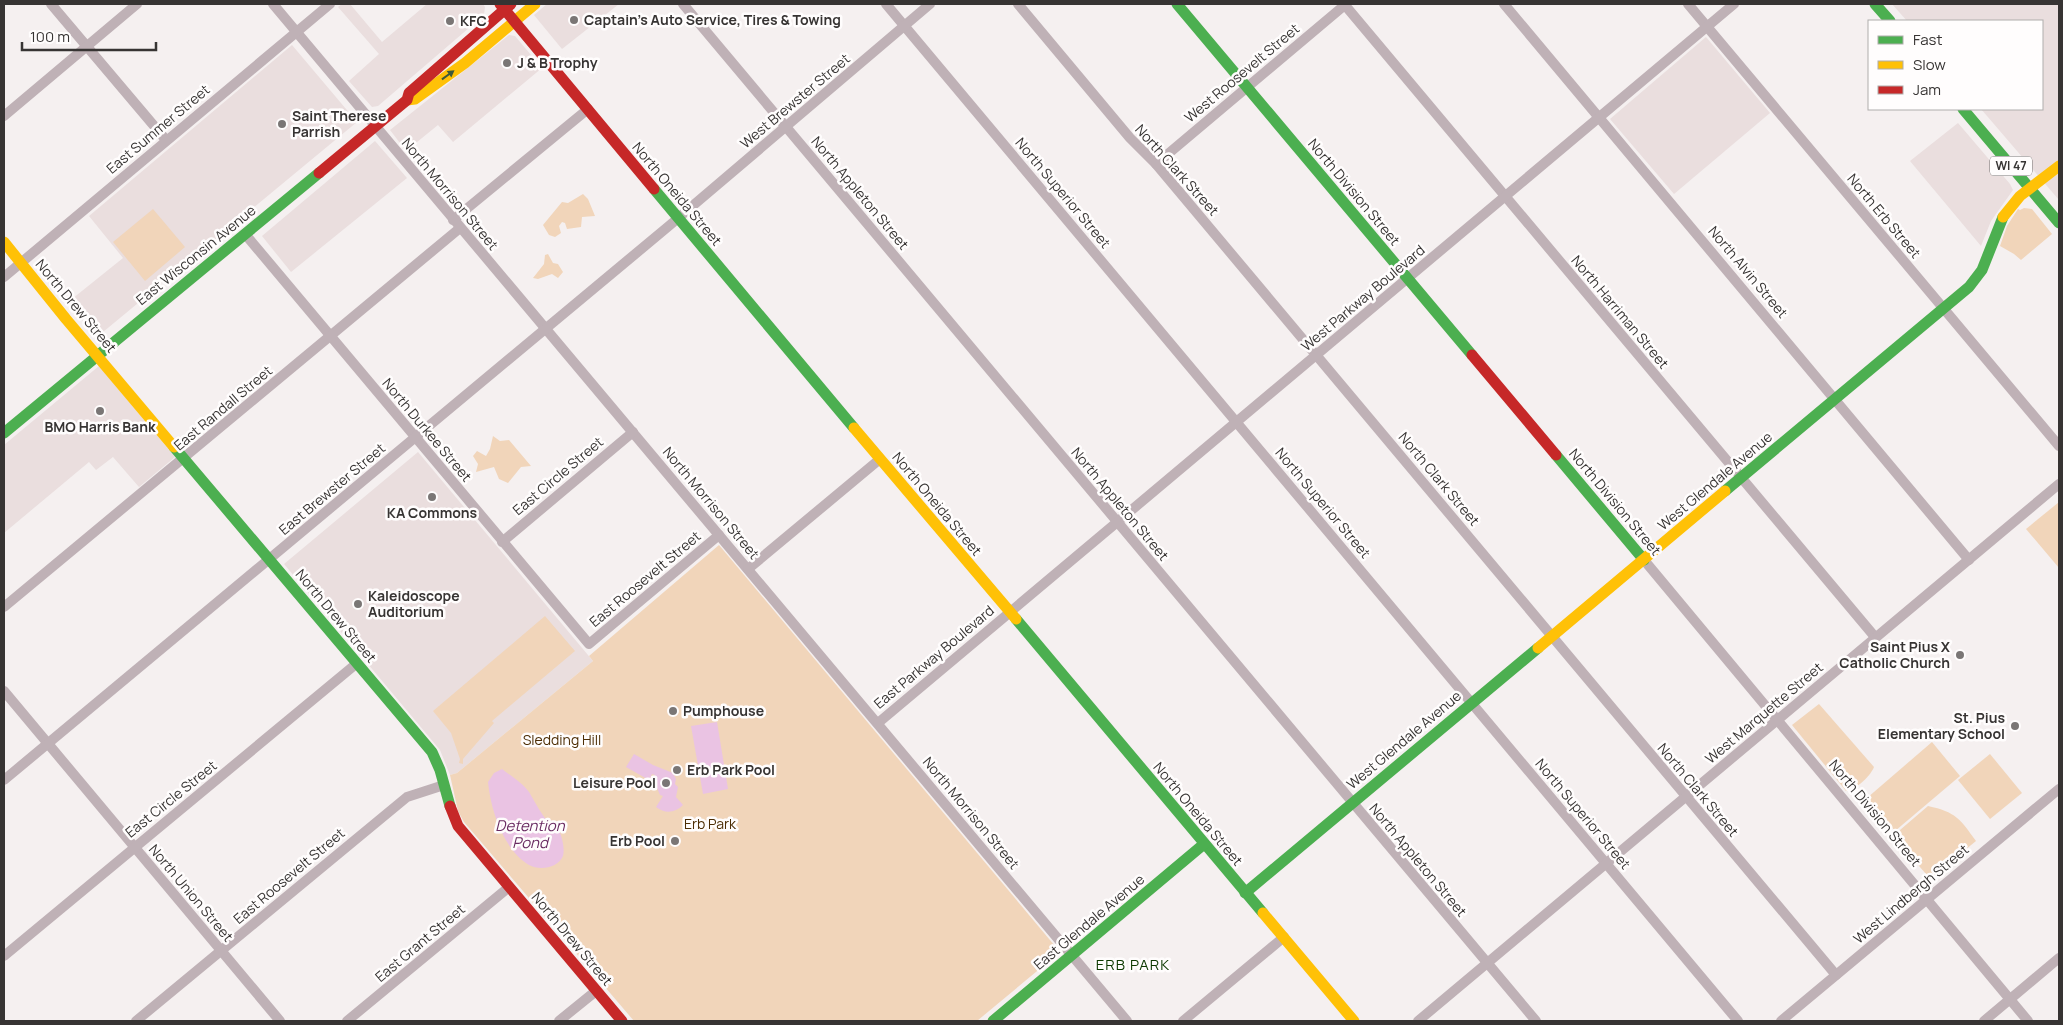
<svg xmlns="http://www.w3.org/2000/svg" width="2063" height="1025" viewBox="0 0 2063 1025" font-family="Manrope,sans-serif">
<rect width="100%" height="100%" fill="#f5f0f0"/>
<!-- built -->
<g fill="#eadede">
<path d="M342,4h8l32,38 45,-38h56l2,3 -1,8 -106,91 -6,1 -23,-26 30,-27 -41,-47z"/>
<path d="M547,4h72l-57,45 -28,-34z"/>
<path d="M1892,4h167v196l-78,-91h61v-88h-135z"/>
<path d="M509,35l6,1 27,32 -89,74 -15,-17 -32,26 -16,-21z"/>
<path d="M1706,37l64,76 -96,81 -64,-75z"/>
<path d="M292,45l65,77 -260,215 -30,-34 56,-45 -34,-42z"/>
<path d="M1958,123l52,61 3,6 -22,31 -10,25 -71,-85z"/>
<path d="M375,141l32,37 -116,94 -29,-36z"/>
<path d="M99,366l76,91 -36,30 -26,-30 -17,13 -7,-8 -85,71v-88z"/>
<path d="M418,452l175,209 -136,112 -7,2 -10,-25 -156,-186z"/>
</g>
<!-- green -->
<g fill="#f1d5ba">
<path d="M583,194l5,5 7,17 -13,1 -1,10 -14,2 -2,-6 -3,-1 -3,4 2,7 -6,4 -6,-2 -6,-10 19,-23 6,1z"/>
<path d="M2024,208l8,1 20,25 -31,26 -7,-6 -14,-8 7,-20 11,-17 2,1z"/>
<path d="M153,209l32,38 -40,34 -32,-39z"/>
<path d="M548,254l5,9 5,1 5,8 -5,6 -6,-4 -14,5 -5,-1 11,-14 1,-9z"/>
<path d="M493,436l7,5 9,-1 22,26 -10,1 -13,16 -9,-4 -5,-12 -18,5 2,-8 -5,-8 4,-5 9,5 4,-7z"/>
<path d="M2059,502v66l-33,-39z"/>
<path d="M719,545l341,407 -83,69h-343l-170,-199 -6,-11 -8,-36 7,-2 136,-112 -4,-5z"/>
<path d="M545,616l30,35 -83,70 2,2 -31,36v5l-4,-1 1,-4 -9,-26 -18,-22z"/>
<path d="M1819,704l55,63c-4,10 -18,22 -28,24l-54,-66z"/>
<path d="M1932,742l28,34 -65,55 -28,-33z"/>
<path d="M1990,754l32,39 -32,26 -32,-39z"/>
<path d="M1928,806c28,6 32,13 48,35l-43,35 -7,-2 -33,-38z"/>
</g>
<!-- water -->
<g fill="#eac3e3">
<path d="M717,722l11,67 -25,5 -12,-68z"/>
<path d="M634,754l19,11 20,8 3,6 -1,5 3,3 -2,10 7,8c-8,8 -18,9 -27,2l7,-11 -3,-1 -5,-12v-8l-3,-1 -3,6 -23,-13z"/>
<path d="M502,769c9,7 21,14 27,23 5,8 14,26 21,31 4,3 7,3 9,7 3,7 6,19 4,26 -5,12 -23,15 -34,9 -26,-16 -38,-54 -41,-83l6,-9z"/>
</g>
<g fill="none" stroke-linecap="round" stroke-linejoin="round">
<!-- street -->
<g stroke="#bfb1b6" stroke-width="10">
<path d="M51,4l115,136"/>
<path d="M273,4l854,1017"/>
<path d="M683,4l853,1017"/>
<path d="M886,4l852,1017"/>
<path d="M1018,4l112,134 26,26 680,811"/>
<path d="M1344,4l531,633"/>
<path d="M1504,4l465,556"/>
<path d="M1688,4l371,442"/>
<path d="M4,116l133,-112"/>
<path d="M1156,164l190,-160"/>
<path d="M453,220l135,-111"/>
<path d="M245,234l344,410 130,-109"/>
<path d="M4,277l326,-273"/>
<path d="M502,542l131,-110"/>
<path d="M1644,560l384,461"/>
<path d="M748,569l132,-110"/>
<path d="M4,607l456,-379"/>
<path d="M4,691l276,330"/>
<path d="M878,723l856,-719"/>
<path d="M4,780l666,-555 260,-221"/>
<path d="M4,956l352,-292"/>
<path d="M136,1021l271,-224 37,-12"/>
<path d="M347,1021l162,-134"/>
<path d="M559,1021l37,-30"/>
<path d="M1183,1021l101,-84"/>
<path d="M1418,1021l641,-537"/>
<path d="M1781,1021l278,-232"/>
<path d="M1984,1021l75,-63"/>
</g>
<!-- fast -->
<g stroke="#4caf50" stroke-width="11">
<path d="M1177,4l295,351"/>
<path d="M1875,4l15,17"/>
<path d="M1963,109l96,114"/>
<path d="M654,189l200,239"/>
<path d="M4,433l315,-260"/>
<path d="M174,447l258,305 8,18 10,36"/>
<path d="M1556,455l88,105"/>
<path d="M1725,491l244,-204 13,-17 21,-53"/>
<path d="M1016,619l247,294"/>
<path d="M1245,893l293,-245"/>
<path d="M993,1021l211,-177"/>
</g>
<!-- slow -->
<g stroke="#ffc107" stroke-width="11">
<path d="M407,100l8,-1 50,-36 70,-59"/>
<path d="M2003,217l17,-21 39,-30"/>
<path d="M4,242l62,77 108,128"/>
<path d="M854,428l162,191"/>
<path d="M1538,648l187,-157"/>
<path d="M1263,913l91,108"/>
</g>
<!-- jam -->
<g stroke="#c62828" stroke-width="11">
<path d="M500,4l154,185"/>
<path d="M319,173l88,-73 2,-7 102,-89"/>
<path d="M1472,355l84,100"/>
<path d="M450,806l8,20 164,195"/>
</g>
</g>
<!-- one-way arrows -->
<defs><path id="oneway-solid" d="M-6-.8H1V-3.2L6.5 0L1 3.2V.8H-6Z" transform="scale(1.25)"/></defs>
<use fill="#3d593c" href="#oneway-solid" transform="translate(448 75) rotate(-36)"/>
<!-- markers -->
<g fill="#7a7675" stroke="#fffdfd" stroke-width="2">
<circle cx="574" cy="20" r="5"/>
<circle cx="450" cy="21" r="5"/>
<circle cx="507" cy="63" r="5"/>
<circle cx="282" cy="124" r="5"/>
<circle cx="100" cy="411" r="5"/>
<circle cx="432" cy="497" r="5"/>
<circle cx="358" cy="604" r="5"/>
<circle cx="1960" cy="655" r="5"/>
<circle cx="673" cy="711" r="5"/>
<circle cx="2015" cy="726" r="5"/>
<circle cx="677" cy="770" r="5"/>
<circle cx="666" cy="783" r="5"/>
<circle cx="675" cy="841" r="5"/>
</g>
<g text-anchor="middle" stroke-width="5" stroke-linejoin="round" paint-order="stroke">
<!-- shield labels -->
<rect fill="#fffdfd" stroke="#737070" stroke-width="1" x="1990" y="156.5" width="42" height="19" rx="4"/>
<g font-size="12" font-weight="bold" fill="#373433">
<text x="2011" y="170">WI 47</text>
</g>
<!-- poi labels -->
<g font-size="14" font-weight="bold" fill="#373433" stroke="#fffdfd" text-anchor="start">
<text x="584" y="25">Captain's Auto Service, Tires &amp; Towing</text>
<text x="460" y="26">KFC</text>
<text x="517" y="68">J &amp; B Trophy</text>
<text x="292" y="121">Saint Therese<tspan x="292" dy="16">Parrish</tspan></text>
<text x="100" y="432" text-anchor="middle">BMO Harris Bank</text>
<text x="432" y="518" text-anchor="middle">KA Commons</text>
<text x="368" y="601">Kaleidoscope<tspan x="368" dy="16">Auditorium</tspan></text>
<text x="1950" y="652" text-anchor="end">Saint Pius X<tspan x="1950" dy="16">Catholic Church</tspan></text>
<text x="683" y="716">Pumphouse</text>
<text x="2005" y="723" text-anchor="end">St. Pius<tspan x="2005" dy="16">Elementary School</tspan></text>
<text x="687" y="775">Erb Park Pool</text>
<text x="656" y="788" text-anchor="end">Leisure Pool</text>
<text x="665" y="846" text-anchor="end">Erb Pool</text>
</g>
<!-- street labels -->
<g font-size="14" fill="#373433" stroke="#fffdfd">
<text transform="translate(1242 73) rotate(-40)" y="5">West Roosevelt Street</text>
<text transform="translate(795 101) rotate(-40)" y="5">West Brewster Street</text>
<text transform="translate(158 129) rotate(-40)" y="5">East Summer Street</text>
<text transform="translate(1177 170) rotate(48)" y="5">North Clark Street</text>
<text transform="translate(1354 192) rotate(50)" y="5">North Division Street</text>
<text transform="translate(860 193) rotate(50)" y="5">North Appleton Street</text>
<text transform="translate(1063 193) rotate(50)" y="5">North Superior Street</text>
<text transform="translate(450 194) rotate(50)" y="5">North Morrison Street</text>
<text transform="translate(677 194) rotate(50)" y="5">North Oneida Street</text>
<text transform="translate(1884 216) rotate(50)" y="5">North Erb Street</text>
<text transform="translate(196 255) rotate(-39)" y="5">East Wisconsin Avenue</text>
<text transform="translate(1748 272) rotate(50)" y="5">North Alvin Street</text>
<text transform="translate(1363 298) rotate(-40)" y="5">West Parkway Boulevard</text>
<text transform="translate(76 306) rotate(50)" y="5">North Drew Street</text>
<text transform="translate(1620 312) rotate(50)" y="5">North Harriman Street</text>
<text transform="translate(223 408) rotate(-40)" y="5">East Randall Street</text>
<text transform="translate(427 430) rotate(50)" y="5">North Durkee Street</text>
<text transform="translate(558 476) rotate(-40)" y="5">East Circle Street</text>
<text transform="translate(1439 479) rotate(50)" y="5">North Clark Street</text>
<text transform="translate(1715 481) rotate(-40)" y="5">West Glendale Avenue</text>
<text transform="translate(332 489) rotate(-40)" y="5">East Brewster Street</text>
<text transform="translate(1615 502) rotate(50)" y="5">North Division Street</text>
<text transform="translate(711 503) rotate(50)" y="5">North Morrison Street</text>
<text transform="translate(1323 503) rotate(50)" y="5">North Superior Street</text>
<text transform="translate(937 504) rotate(50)" y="5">North Oneida Street</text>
<text transform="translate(1120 504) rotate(50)" y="5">North Appleton Street</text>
<text transform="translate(645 579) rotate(-40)" y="5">East Roosevelt Street</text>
<text transform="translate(336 616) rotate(50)" y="5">North Drew Street</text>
<text transform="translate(934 657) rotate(-40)" y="5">East Parkway Boulevard</text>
<text transform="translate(1764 713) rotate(-40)" y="5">West Marquette Street</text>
<text transform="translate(1404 740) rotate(-40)" y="5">West Glendale Avenue</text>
<text transform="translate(1698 790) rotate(50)" y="5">North Clark Street</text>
<text transform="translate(171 799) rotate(-39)" y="5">East Circle Street</text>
<text transform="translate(971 813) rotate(50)" y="5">North Morrison Street</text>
<text transform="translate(1875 813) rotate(50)" y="5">North Division Street</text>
<text transform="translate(1198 814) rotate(50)" y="5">North Oneida Street</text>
<text transform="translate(1583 814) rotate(50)" y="5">North Superior Street</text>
<text transform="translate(1418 860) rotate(50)" y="5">North Appleton Street</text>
<text transform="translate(289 876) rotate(-40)" y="5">East Roosevelt Street</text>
<text transform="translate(191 893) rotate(50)" y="5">North Union Street</text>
<text transform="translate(1911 894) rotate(-40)" y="5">West Lindbergh Street</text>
<text transform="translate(1089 922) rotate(-40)" y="5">East Glendale Avenue</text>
<text transform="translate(572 939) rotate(50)" y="5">North Drew Street</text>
<text transform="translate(420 943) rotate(-40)" y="5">East Grant Street</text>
</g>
<!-- park labels -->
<g font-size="14" fill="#4d2e05" stroke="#fffdfd">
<text x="562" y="745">Sledding Hill</text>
<text x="710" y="829">Erb Park</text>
</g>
<!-- water labels -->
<g font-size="15" font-style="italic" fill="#692b62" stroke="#fffdfd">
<text x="530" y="831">Detention<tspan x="530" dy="17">Pond</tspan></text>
</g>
<!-- neighbourhood labels -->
<g font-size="15" letter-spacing="1" fill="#0e3a00" stroke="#fffdfd">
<text x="1133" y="970">ERB PARK</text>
</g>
</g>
<!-- border -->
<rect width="2063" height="1025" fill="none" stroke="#373433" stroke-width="10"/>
<!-- legend -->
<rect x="1868" y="20" width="175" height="90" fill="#fffdfd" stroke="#afadac"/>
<rect x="1878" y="36" width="25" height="8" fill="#4caf50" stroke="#afadac"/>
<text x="1913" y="45" font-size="15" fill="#373433">Fast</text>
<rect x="1878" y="61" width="25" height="8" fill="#ffc107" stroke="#afadac"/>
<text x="1913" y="70" font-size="15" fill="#373433">Slow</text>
<rect x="1878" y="86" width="25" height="8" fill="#c62828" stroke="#afadac"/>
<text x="1913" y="95" font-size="15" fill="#373433">Jam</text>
<!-- scale -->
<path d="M22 42v8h134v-8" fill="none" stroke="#373433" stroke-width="2.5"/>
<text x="30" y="42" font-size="15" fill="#373433" stroke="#fffdfd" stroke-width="4" paint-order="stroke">100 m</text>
</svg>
